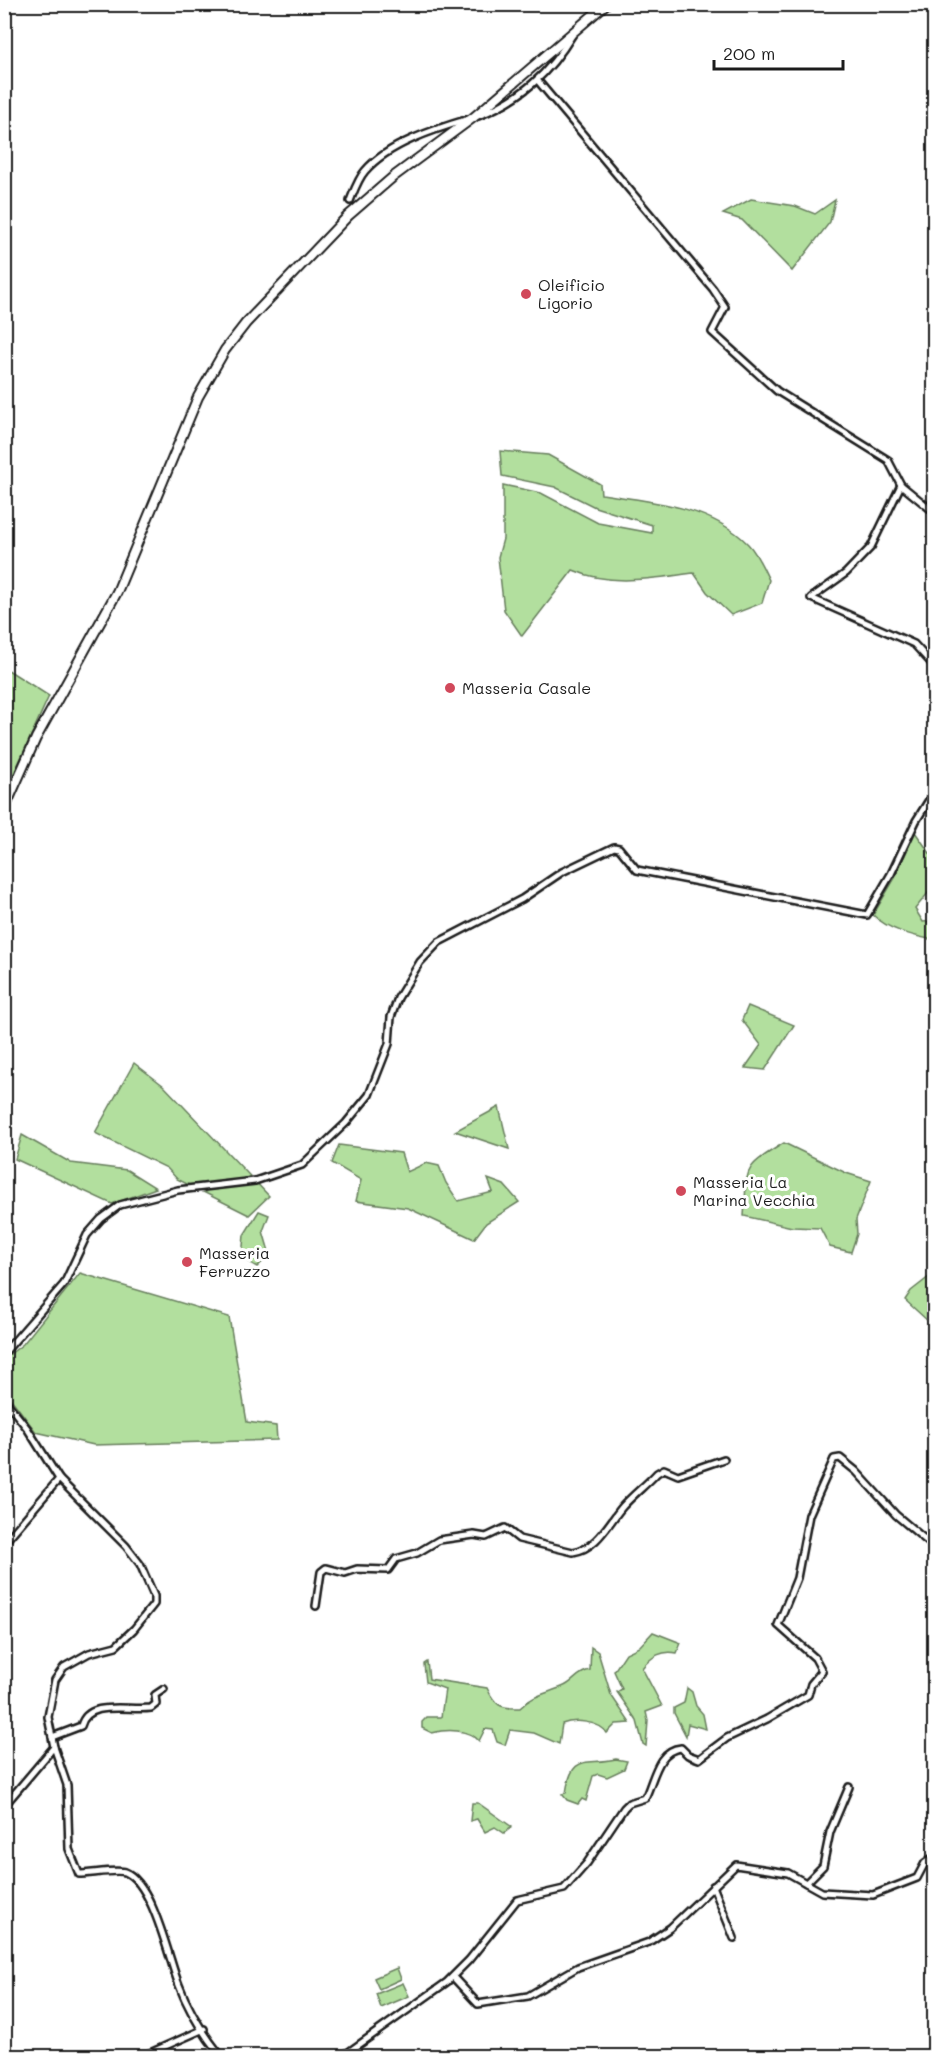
<svg xmlns="http://www.w3.org/2000/svg" width="939" height="2061" viewBox="0 0 939 2061" font-family="Mali,sans-serif">
<rect width="100%" height="100%" fill="#fff"/>
<filter id="ink" filterUnits="userSpaceOnUse"><feTurbulence type="fractalNoise" baseFrequency=".0167" numOctaves="2"/><feDisplacementMap in="SourceGraphic" scale="12" xChannelSelector="R" yChannelSelector="G"/><feConvolveMatrix kernelMatrix="1 2 1 2 8 2 1 2 1" color-interpolation-filters="sRGB"/></filter>
<g filter="url(#ink)">
<!-- green -->
<g fill="#b2df9e" stroke="#677e5d" stroke-width="1.5">
<path d="M751,199l44,7 20,8 20,-14 -5,22 -38,49 -50,-51 -19,-6z"/>
<path d="M500,451l48,4 52,29 1,10c49,7 110,12 147,50 9,9 15,24 21,36l-7,23 -31,12 -24,-23 -13,-19c-40,5 -83,14 -121,-3l-51,66 -18,-26 -6,-53 5,-18v-54l38,8 57,30 54,10v-8l-57,-18 -40,-20 -53,-11z"/>
<path d="M5,668l44,28 -44,97v-126z"/>
<path d="M915,832l19,27 -1,28 -18,22 8,13 11,-1v19c-21,-4 -46,-10 -61,-25l22,-37z"/>
<path d="M748,1006l46,19 -29,45 -20,-2 16,-23 -19,-25z"/>
<path d="M134,1063l30,23 105,110 -20,19 -72,-36 -10,-11 -72,-35z"/>
<path d="M499,1107l10,42 -54,-18z"/>
<path d="M22,1135l49,28 56,7 29,18 -44,16 -97,-45z"/>
<path d="M784,1143l62,30 25,8 -15,38 1,15 -6,18 -21,-5 -10,-19 -28,-1 -48,-11c4,-49 -4,-46 40,-73z"/>
<path d="M339,1145l62,8 6,19 19,-9 13,3 7,17 12,18 35,-9 -5,-13 16,6 15,17 -33,21 -12,16 -66,-31 -52,-7 5,-21 -29,-17z"/>
<path d="M259,1211l10,4 -6,16 7,24 -13,12 -15,-9 2,-23z"/>
<path d="M80,1273l149,44 18,105 29,4 1,14 -183,5 -58,-13 -31,-41v-33l18,-14z"/>
<path d="M934,1273v64l-5,2v-17l-24,-22 6,-9z"/>
<path d="M653,1632l28,11 -4,10c-15,-3 -25,3 -35,15l20,38 -16,6 2,9 -2,25 -3,-2 -6,-23 -20,-29 5,-3 -8,-18 12,-18 13,-6z"/>
<path d="M591,1647l7,5 13,43 19,28 -14,1 -9,9c-8,-12 -33,-14 -45,-9l-3,20 -25,-11 -24,-3 -5,15 -8,-3 -4,-12 -8,-1 -6,12c-10,-12 -32,-12 -47,-8l-10,-5v-6l5,-5h14l4,-28 -19,-7 -2,-18 3,-2 2,17 58,9c8,17 13,21 33,20 13,-13 25,-14 42,-21 12,-4 15,-15 28,-17z"/>
<path d="M687,1688l5,4 4,14 7,8 3,15 -18,-5 -2,12 -12,-23v-5l10,-5z"/>
<path d="M616,1759l11,2 -3,8 -17,8 -9,-3 -5,2 -7,25 -4,-2 -4,5 -11,-4 -5,-6 4,-1c6,-41 20,-27 50,-34z"/>
<path d="M472,1803h6l34,24 -8,6 -9,-6 -10,5 -8,-13 -7,2z"/>
<path d="M397,1968l4,11 -22,10 -5,-11z"/>
<path d="M403,1983l6,13 -28,12 -5,-14z"/>
</g>
<g fill="none" stroke-linecap="round" stroke-linejoin="round">
<defs>
<g id="minor">
<path d="M538,81l175,208 12,18 -13,25 65,59 111,69 13,25 33,27"/>
<path d="M478,116c43,-17 71,-42 95,-82"/>
<path d="M350,201c4,-10 8,-22 15,-30 23,-27 70,-42 104,-52"/>
<path d="M901,485l-30,62 -25,26 -35,25 103,46 20,22"/>
<path d="M4,1353l60,-69 23,-49 14,-16 19,-14 58,-15 77,-9 47,-16 44,-42 23,-28 20,-51 2,-27 7,-19 22,-36 19,-20 83,-43 40,-27 52,-25 5,1 18,22 230,45 24,-41 25,-53 18,-29"/>
<path d="M4,1399l23,29 32,51 67,67 14,18 14,32v8l-20,25 -18,17 -27,7 -25,14 -9,13 -7,37 6,30 13,38 2,64 10,25c11,0 38,-5 46,-2 28,11 43,85 54,113 9,24 26,51 42,71"/>
<path d="M4,1543l55,-64"/>
<path d="M316,1606l5,-34 5,-4 19,5 12,-4 31,1 8,-11 21,-6 22,-13 35,-5 12,2 19,-9 14,11 54,13c24,-3 36,-30 50,-46 11,-12 24,-22 34,-33l7,-4 14,6 46,-16"/>
<path d="M52,1737l29,-11c7,-27 47,-15 70,-18l5,-4 -1,-9 9,-6"/>
<path d="M4,1806l50,-59"/>
<path d="M806,1883l17,-17 7,-34 19,-45"/>
<path d="M713,1886l21,52"/>
<path d="M453,1977l25,27 50,-8 50,-29 71,-25 21,-14 66,-63 52,8 34,19 51,3 44,-17 8,-15 9,-6"/>
<path d="M143,2056l61,-27"/>
<path d="M343,2056l104,-74 22,-22 48,-60 47,-11 23,-26 37,-55 5,-5 16,-5c9,-18 12,-48 36,-50l7,7 11,4 28,-21 40,-19 41,-24 3,-11 11,-13 -7,-13 -37,-33 19,-47 12,-63 25,-56 6,-1 16,13 40,44 38,32"/>
</g>
<path id="secondary" d="M4,810l32,-72 81,-146 81,-195 27,-47 21,-27 102,-107 45,-39 81,-60 132,-113"/>
</defs>
<!-- minor casing -->
<use href="#minor" stroke="#1c1c1c" stroke-width="10"/>
<!-- secondary casing -->
<use href="#secondary" stroke="#1c1c1c" stroke-width="12"/>
<!-- minor -->
<use href="#minor" stroke="#fff" stroke-width="5"/>
<!-- secondary -->
<use href="#secondary" stroke="#fff" stroke-width="8"/>
</g>
</g>
<!-- markers -->
<g fill="#d1495b" stroke="#fff" stroke-width="2">
<circle cx="526" cy="294" r="6"/>
<circle cx="450" cy="688" r="6"/>
<circle cx="681" cy="1191" r="6"/>
<circle cx="187" cy="1262" r="6"/>
</g>
<g text-anchor="middle" stroke-width="6" stroke-linejoin="round" paint-order="stroke">
<!-- poi labels -->
<g font-size="16" fill="#1c1c1c" stroke="#fff" text-anchor="start">
<text x="538" y="291">Oleificio<tspan x="538" dy="18">Ligorio</tspan></text>
<text x="462" y="694">Masseria Casale</text>
<text x="693" y="1188">Masseria La<tspan x="693" dy="18">Marina Vecchia</tspan></text>
<text x="199" y="1259">Masseria<tspan x="199" dy="18">Ferruzzo</tspan></text>
</g>
</g>
<!-- margin -->
<rect width="939" height="2061" fill="none" stroke="#fff" stroke-width="24"/>
<rect x="12" y="12" width="915" height="2037" fill="none" stroke="#1c1c1c" stroke-width="2" filter="url(#ink)"/>
<!-- scale -->
<path d="M714 60v9h129v-9" fill="none" stroke="#1c1c1c" stroke-width="3"/>
<text x="723" y="60" font-size="18" fill="#1c1c1c" stroke="#ffffff" stroke-width="4.5" paint-order="stroke">200 m</text>
</svg>
